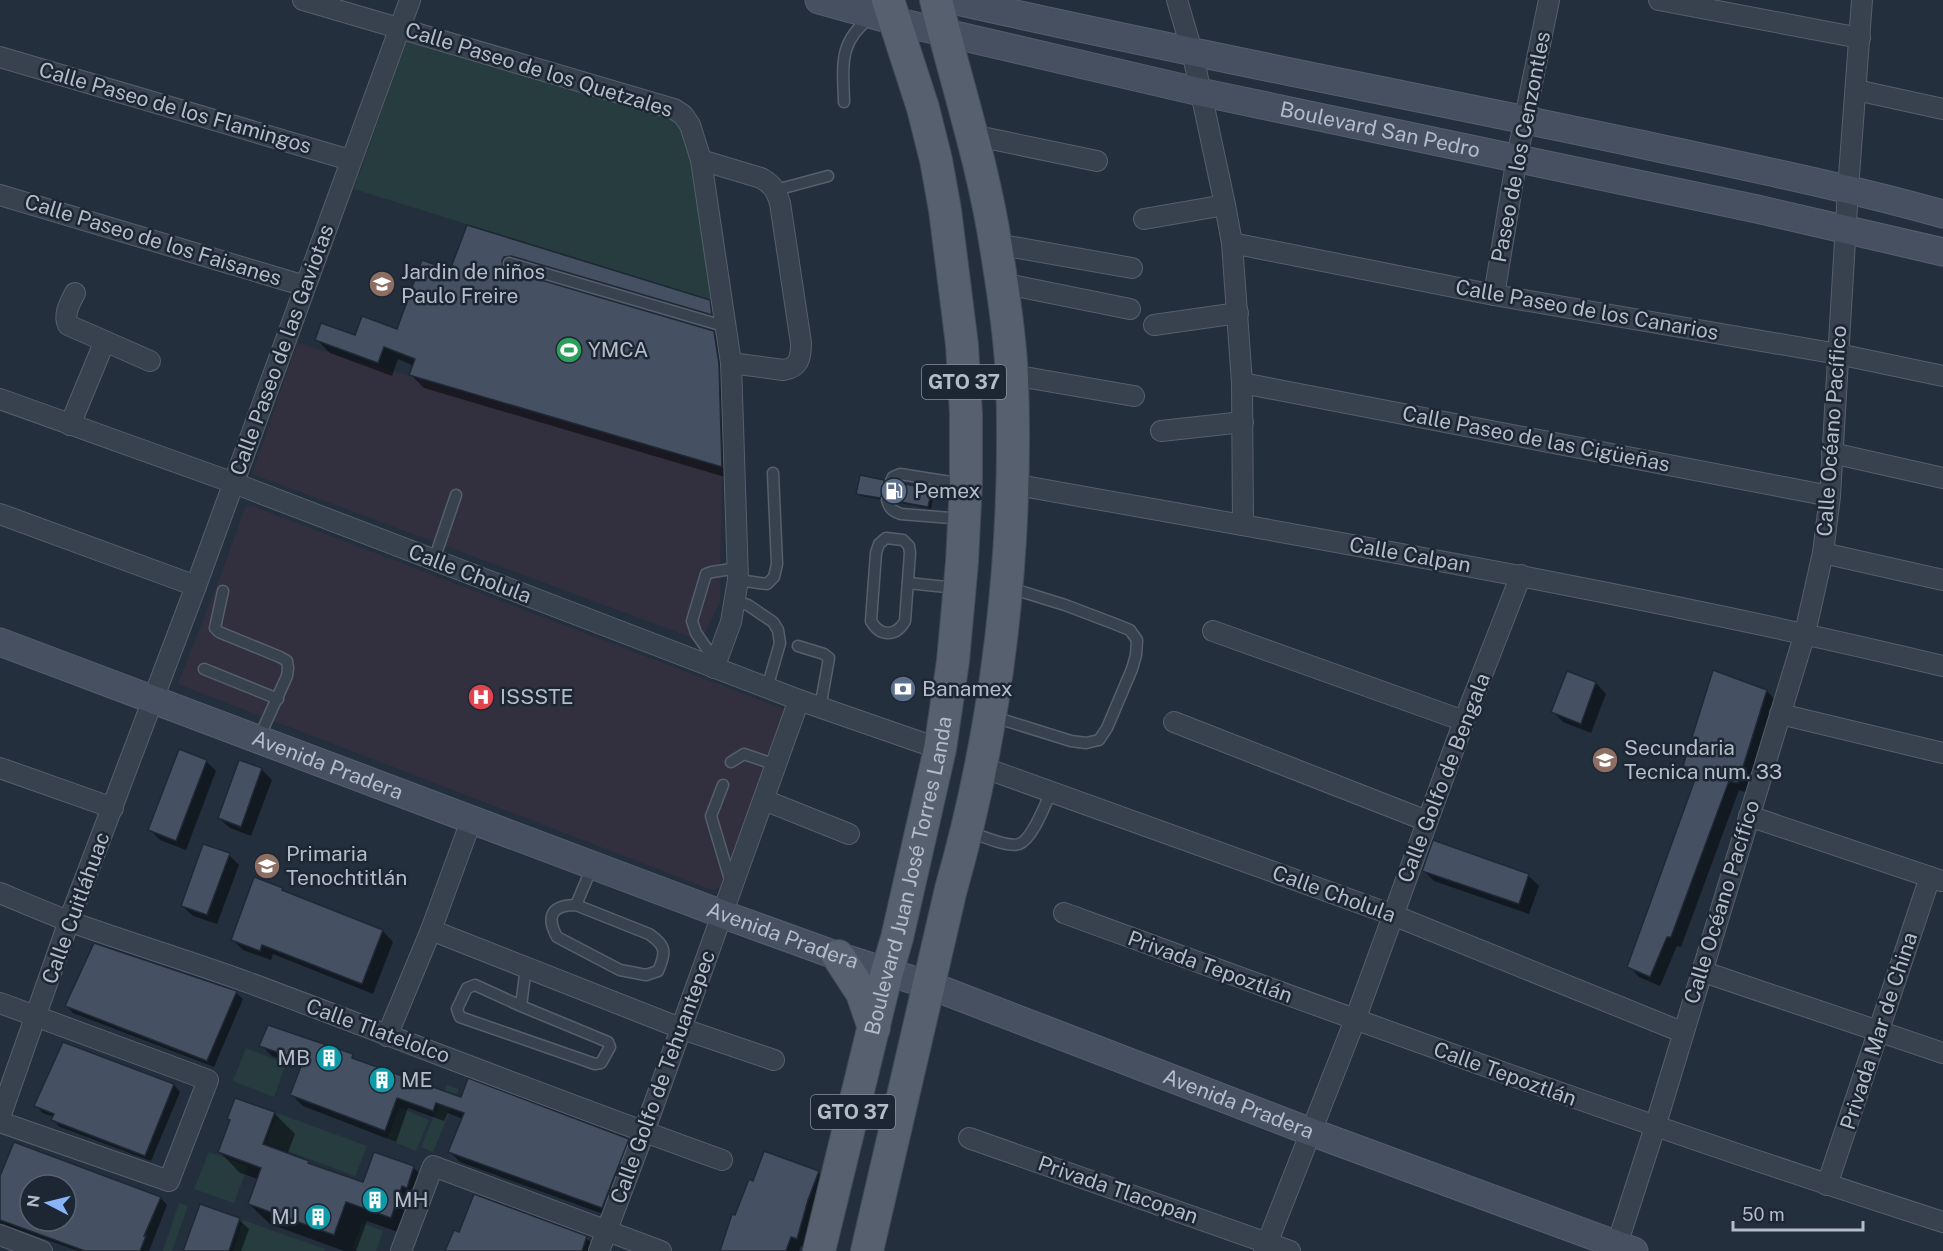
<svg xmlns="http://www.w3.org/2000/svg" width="1943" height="1251" viewBox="0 0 1943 1251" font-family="'Public Sans',sans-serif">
<rect width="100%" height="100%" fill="#242f3e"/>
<!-- medical -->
<g fill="#32303f">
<path d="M297,343l425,124 -2,135 -19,39 -449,-167z"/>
<path d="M252,506l534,204 -66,177 -8,3 -534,-206 42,-107 24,-66 2,-4z"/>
</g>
<!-- green -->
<g fill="#263c3f">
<path d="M406,42l274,78 17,47 21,135 -364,-113z"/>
<path d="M246,1048l40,16 -12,33 -41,-16z"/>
<path d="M447,1085l12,4 -26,63 -12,-5z"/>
<path d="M399,1107l30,13 -13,31 -29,-12z"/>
<path d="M277,1113l90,33 -12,30 -89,-33z"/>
<path d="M209,1152l39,14 -14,37 -40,-14z"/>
<path d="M179,1203l9,3 -16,45h-9z"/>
<path d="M243,1220l82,29 -1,2h-91z"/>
<path d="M362,1223l21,8 -7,20h-17l-7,-2z"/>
</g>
<!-- shadow -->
<g fill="#0007" fill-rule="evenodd">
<path d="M468,227l241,74 14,14 1,12 -206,-57 -2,4 197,58 14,14 8,134 -311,-92 -13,-13 3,-9 -16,-7 -6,17 -62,-23 -13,-13 39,-3 42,-6 53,-59z"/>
<path d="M883,481l4,7 44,2 3,3 -3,16 -31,-6 -8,-8 -7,2 -2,3 -22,-4 -3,-2z"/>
<path d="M1568,673l28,10 10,11 -15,39 -28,-11 -10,-10z"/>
<path d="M1767,691l10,11 -29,91 -9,-3 -58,157 -4,-1 -17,40 -21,-9 -10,-11 68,-189 -13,-12z"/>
<path d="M206,761l10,10 -30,79 -26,-10 -10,-10z"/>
<path d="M261,769l11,11 -21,56 -21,-8 -11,-10z"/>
<path d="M229,855l10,10 -22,59 -24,-8 -11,-10z"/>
<path d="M1424,871l104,4 11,11 -10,28 -95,-33z"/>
<path d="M282,889l5,5 96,37 10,11 -20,52 -100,-40 -2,6 -28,-10 -10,-10z"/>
<path d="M236,993l7,6 -29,68 -141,-54 -6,-7z"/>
<path d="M63,1043l111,42 6,7 -29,69 -91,-34 -7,-7 1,-3 -11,-4 -7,-7z"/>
<path d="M261,1045l91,11 6,6 103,37 167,41 11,11 -25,67 -154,-56 -11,-11 14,-32 -15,-6 -4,8 -36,-13 -12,34 -93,-36 -11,-11 10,-28 -30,-11z"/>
<path d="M274,1113l21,21 -8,21 21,7 3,3 52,19 50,-17 21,21 -22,49 -45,-16 -11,30h-12l-74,-27 -21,-20 9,-25 -18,-6 -20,-21 11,-30 -3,-3z"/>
<path d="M15,1144l146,54 6,7 -18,46h-71l-78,-28v-43zM30,1185h36v36h-36z"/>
<path d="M818,1172l11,11 -22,65 -6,-2 -2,5h-77l14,-34z"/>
<path d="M239,1220l10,9 -8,22h-58z"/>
<path d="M460,1234l126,4 10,9 -2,4h-147z"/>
</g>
<!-- building -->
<g fill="#455162" stroke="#1f2835" stroke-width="1.5" fill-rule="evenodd">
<path d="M467,225l243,75 2,15 -201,-59 -7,1 -2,4 1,7 4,2 207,61 5,33 3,103 -313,-92 6,-16 -31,-12 -6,16 -63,-23 6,-17 34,12 7,-19 35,13 25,-69 28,10z"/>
<path d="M860,475l24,5 1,6 6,2 5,-1 3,-4 33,6 -4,18 -33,-6 -2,-6 -5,-2 -6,1 -2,4 -24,-4z"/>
<path d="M1713,670l54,20 -29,93 -9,-2 -58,156h-4l-17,40 -23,-10 71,-196 -15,-5z"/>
<path d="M1567,671l29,11 -15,42 -30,-12z"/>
<path d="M179,749l28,11 -31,81 -28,-11z"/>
<path d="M239,760l23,8 -21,59 -23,-9z"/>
<path d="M1433,840l96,34 -10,30 -97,-33z"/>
<path d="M203,844l27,9 -23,62 -26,-9z"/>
<path d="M254,877l29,11 -1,2 101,40 -21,54 -100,-39 -2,6 -29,-11z"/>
<path d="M94,943l143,48 -30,70 -142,-55z"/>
<path d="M268,1025l85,29 -1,4 109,39 7,-19 161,61 -27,69 -154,-56 16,-39 -28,-10 -3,8 -36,-13 -12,33 -95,-36 13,-34 -44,-15z"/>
<path d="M63,1042l111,42 -29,72 -94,-36 3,-6 -20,-8z"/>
<path d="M235,1098l40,14 -12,32 46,17 -1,2 55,19 11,-30 40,14 -7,22 -5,-2 -11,32 -45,-16 -12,33 -86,-31 13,-36 -43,-16 12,-32 -3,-1z"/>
<path d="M14,1142l147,55 -17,39h2l-6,15h-55l-85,-31v-44zM30,1185h36v36h-36z"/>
<path d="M764,1151l55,20 -11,29 -11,39 -6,-2 -5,14h-66l12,-37 3,1 14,-36 4,2z"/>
<path d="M474,1194l113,42 -5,15h-137l9,-21 5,2z"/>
<path d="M200,1204l40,14 -11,33h-46z"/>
</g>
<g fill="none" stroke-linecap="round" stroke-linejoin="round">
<defs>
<g id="lane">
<path d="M844,102c-1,-37 -6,-60 27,-85"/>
<path d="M776,190l52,-14"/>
<path d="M509,263l218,64"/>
<path d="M891,481l2,-4 7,-3 63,10"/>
<path d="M887,500c2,8 5,11 14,14l62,5"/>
<path d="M886,538l17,2 6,6 1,7 -5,68c-9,16 -25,16 -34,0l5,-68 3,-9z"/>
<path d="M434,560l22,-65"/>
<path d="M738,580l29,4 7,-7 3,-13 -4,-91"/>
<path d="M908,583l48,5"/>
<path d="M223,591l-8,37 4,4 61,25 7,4 1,7 -1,8 -29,64"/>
<path d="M735,601l13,4 25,17 5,8 2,13 -13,45"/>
<path d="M798,646l26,8 5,4 -9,50"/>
<path d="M716,662l-20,-29 -4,-12 14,-47 6,-2 26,-4"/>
<path d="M204,669l74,30"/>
<path d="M994,717l77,24 15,2 13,-3 8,-12 25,-59 4,-14 1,-15 -7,-10 -15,-6 -50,-19 -55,-17"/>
<path d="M731,762l13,-8 32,11"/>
<path d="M723,785l-12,31 20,67"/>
<path d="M968,831c11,4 40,17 51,13 13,-4 26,-39 32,-52"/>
<path d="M576,905l73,29c18,12 17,19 9,37l-12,4 -26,-5 -63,-33c-12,-22 -4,-32 19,-32l16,-38"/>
<path d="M521,1006l-46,-21 -8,3 -10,21 3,8 135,47 6,-1 9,-16 -2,-5 -87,-36 5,-39"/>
</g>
<g id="street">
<path d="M303,0l371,109 9,6 7,10 11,35 30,203 7,217 -7,42 -17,46"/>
<path d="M1177,0l15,51 33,154 7,38 10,140 1,142"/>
<path d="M1659,0l201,38"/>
<path d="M0,57l350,103"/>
<path d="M1856,90l87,19"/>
<path d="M972,135l125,26"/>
<path d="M701,160l60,18c12,7 15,12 19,25l21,140c0,15 -2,25 -18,27l-52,-7"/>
<path d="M0,195l305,91"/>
<path d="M1144,219l81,-14"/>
<path d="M1232,243l262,52 344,59 105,22"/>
<path d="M996,244l136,24"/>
<path d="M1001,283l129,26"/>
<path d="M75,293c-5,10 -12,21 -7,32l82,36"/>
<path d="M1494,295l23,-138 32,-157"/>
<path d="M1154,325l84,-12"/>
<path d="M1012,375l122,21"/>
<path d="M1242,383l588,113"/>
<path d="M0,399l234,84 565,217 141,49"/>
<path d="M70,425l34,-82"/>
<path d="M1161,431l82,-9"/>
<path d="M1832,453l111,25"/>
<path d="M1012,484c312,56 623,108 931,182"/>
<path d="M0,514l196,72"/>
<path d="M1823,553l120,27"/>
<path d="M1213,631l251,90"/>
<path d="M1780,714l163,39"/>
<path d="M1174,722l253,99"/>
<path d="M982,767l411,148 289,117"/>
<path d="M0,768l113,40"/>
<path d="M764,800l85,34"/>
<path d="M1749,816l193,65"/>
<path d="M0,893c24,10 47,20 71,29 59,21 118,39 176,60 158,59 316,121 475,178"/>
<path d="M1064,913c292,107 583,214 879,309"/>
<path d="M431,930l249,98 94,32"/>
<path d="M1701,971l242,82"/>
<path d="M0,1003l208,77 -39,101 -169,-59"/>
<path d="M387,1036l44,-106 40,-109"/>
<path d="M0,1117l69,-196 127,-335 214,-586"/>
<path d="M969,1138l321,113"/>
<path d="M1827,1185l103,-308"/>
<path d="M0,1235l42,16"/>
<path d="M401,1251l32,-85 228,85"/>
<path d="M599,1251l45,-119 155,-432"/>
<path d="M1264,1251l91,-231 109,-299 57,-146"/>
<path d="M1615,1251l40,-124 150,-494 18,-80 7,-57 18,-307 14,-189"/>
</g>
<g id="secondary">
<path id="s1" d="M819,0l76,21 305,71 557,117 186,43"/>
<path d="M953,0c228,52 458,95 687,144 102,22 203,42 303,70"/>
<path id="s2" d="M0,642l722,272 116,42 91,29 382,147 323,119"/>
</g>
<g id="primary">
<path d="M838,956l24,37 12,35"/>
<path id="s3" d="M819,1251l68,-279 10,-34 43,-189 13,-88 9,-99 4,-78v-70l-4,-69 -17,-135 -9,-50 -13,-52 -35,-108"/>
<path d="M867,1251l84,-362c47,-164 67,-340 61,-511 -2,-43 -9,-89 -16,-131 -13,-84 -40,-165 -60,-247"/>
</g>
</defs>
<!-- lane casing -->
<use href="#lane" stroke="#565f6c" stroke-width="13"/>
<!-- street casing -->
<use href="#street" stroke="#565f6c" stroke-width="22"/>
<!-- secondary casing -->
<use href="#secondary" stroke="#565f6c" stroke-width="29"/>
<!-- primary casing -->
<use href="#primary" stroke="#414a57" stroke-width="34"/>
<!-- lane -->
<use href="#lane" stroke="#38414e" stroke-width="10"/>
<!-- street -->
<use href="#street" stroke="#38414e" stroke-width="20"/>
<!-- secondary -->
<use href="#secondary" stroke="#465061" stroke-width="27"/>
<!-- primary -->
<use href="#primary" stroke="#56606e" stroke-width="32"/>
</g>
<!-- icons -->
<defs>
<symbol id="school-disc" viewBox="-11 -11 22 22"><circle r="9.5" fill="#8d6e63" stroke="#1d2633"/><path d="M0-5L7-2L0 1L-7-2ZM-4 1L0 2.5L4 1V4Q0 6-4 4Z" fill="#fff"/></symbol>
<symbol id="stadium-disc" viewBox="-11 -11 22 22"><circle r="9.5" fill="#2e9e5b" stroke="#1d2633"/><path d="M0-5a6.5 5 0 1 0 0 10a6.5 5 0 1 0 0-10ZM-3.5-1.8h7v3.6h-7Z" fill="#fff"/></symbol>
<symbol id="fuel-disc" viewBox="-11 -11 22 22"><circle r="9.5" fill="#5c6f8a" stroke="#1d2633"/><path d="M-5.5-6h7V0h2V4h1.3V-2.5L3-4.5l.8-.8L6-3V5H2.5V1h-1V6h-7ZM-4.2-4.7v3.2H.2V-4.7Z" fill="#fff"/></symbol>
<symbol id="bank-disc" viewBox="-11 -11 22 22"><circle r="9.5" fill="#5c6f8a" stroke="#1d2633"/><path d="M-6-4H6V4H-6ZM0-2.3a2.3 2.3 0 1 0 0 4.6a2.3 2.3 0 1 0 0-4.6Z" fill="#fff"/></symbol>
<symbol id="hospital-disc" viewBox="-11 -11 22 22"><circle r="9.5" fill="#e0444e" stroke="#1d2633"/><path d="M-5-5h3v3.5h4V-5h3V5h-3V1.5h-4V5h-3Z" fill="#fff"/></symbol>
<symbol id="building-disc" viewBox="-11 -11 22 22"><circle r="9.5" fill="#0f9aa8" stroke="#1d2633"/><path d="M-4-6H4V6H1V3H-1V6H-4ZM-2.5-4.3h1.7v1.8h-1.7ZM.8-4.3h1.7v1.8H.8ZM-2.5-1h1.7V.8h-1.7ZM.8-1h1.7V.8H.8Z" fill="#fff"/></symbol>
</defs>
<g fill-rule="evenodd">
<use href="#school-disc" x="367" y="269" width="30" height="30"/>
<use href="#stadium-disc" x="554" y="335" width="30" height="30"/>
<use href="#fuel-disc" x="879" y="476" width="30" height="30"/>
<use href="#bank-disc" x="888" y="674" width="30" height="30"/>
<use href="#hospital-disc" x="466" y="682" width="30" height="30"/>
<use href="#school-disc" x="1590" y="745" width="30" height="30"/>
<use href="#school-disc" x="252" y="851" width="30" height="30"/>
<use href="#building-disc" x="314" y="1043" width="30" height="30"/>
<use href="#building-disc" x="367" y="1065" width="30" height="30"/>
<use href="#building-disc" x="360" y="1185" width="30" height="30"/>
<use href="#building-disc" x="303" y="1202" width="30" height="30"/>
</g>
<g text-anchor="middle" stroke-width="5" stroke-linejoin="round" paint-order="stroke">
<!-- shield labels -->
<g fill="#1d2633" stroke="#878f9c" stroke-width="1.5">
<rect x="922" y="365" width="84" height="34" rx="4.5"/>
<rect x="811" y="1095" width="84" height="34" rx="4.5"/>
</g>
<g font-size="20" font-weight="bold" fill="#b4bcc9">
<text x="964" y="389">GTO 37</text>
<text x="853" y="1119">GTO 37</text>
</g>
<!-- street labels -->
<g font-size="21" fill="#b4bcc9" stroke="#1d2633">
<text transform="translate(539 70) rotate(17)" y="7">Calle Paseo de los Quetzales</text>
<text transform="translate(175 108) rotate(16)" y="7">Calle Paseo de los Flamingos</text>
<text dy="7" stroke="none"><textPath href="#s1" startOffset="576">Boulevard San Pedro</textPath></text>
<text transform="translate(1521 147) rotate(-79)" y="7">Paseo de los Cenzontles</text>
<text transform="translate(153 240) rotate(17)" y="7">Calle Paseo de los Faisanes</text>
<text transform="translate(1587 310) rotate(10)" y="7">Calle Paseo de los Canarios</text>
<text transform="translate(282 350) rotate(-70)" y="7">Calle Paseo de las Gaviotas</text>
<text transform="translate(1832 431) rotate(-86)" y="7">Calle Océano Pacífico</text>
<text transform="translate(1536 439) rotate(11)" y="7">Calle Paseo de las Cigüeñas</text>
<text transform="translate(1410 555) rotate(10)" y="7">Calle Calpan</text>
<text transform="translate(470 574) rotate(21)" y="7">Calle Cholula</text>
<text dy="7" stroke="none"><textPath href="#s2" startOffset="350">Avenida Pradera</textPath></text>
<text transform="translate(1444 778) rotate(-69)" y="7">Calle Golfo de Bengala</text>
<text dy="7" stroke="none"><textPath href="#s3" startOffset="386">Boulevard Juan José Torres Landa</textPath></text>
<text transform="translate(1334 894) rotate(20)" y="7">Calle Cholula</text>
<text transform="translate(1722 902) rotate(-73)" y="7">Calle Océano Pacífico</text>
<text transform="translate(76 908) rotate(-70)" y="7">Calle Cuitláhuac</text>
<text dy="7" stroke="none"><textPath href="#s2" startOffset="836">Avenida Pradera</textPath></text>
<text transform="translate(1210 967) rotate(20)" y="7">Privada Tepoztlán</text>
<text transform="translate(378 1031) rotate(20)" y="7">Calle Tlatelolco</text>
<text transform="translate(1879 1031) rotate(-72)" y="7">Privada Mar de China</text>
<text transform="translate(1505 1074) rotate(20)" y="7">Calle Tepoztlán</text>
<text transform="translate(663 1077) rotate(-70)" y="7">Calle Golfo de Tehuantepec</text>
<text dy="7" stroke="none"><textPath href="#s2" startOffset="1322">Avenida Pradera</textPath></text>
<text transform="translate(1118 1190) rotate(19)" y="7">Privada Tlacopan</text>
</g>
<!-- poi labels -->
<g font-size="21" fill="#b4bcc9" stroke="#1d2633" text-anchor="start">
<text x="401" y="279">Jardin de niños<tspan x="401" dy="24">Paulo Freire</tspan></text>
<text x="588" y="357">YMCA</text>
<text x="914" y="498">Pemex</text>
<text x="922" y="696">Banamex</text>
<text x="500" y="704">ISSSTE</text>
<text x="1624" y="755">Secundaria<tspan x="1624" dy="24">Tecnica num. 33</tspan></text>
<text x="286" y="861">Primaria<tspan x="286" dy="24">Tenochtitlán</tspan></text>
<text x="310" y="1065" text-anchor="end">MB</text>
<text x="401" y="1087">ME</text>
<text x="394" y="1207">MH</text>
<text x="298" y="1224" text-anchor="end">MJ</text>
</g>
</g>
<!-- north arrow -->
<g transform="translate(48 1203) rotate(277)"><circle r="28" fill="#1d2633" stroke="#59626f" stroke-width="1.5"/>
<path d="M0-4.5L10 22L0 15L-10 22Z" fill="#8ab4f8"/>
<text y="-9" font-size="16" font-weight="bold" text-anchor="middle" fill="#b4bcc9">N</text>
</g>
<!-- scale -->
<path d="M1733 1221v9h130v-9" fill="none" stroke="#b4bcc9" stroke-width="3"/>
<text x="1742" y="1221" font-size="18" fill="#b4bcc9" stroke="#1d2633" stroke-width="4.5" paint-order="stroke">50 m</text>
</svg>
